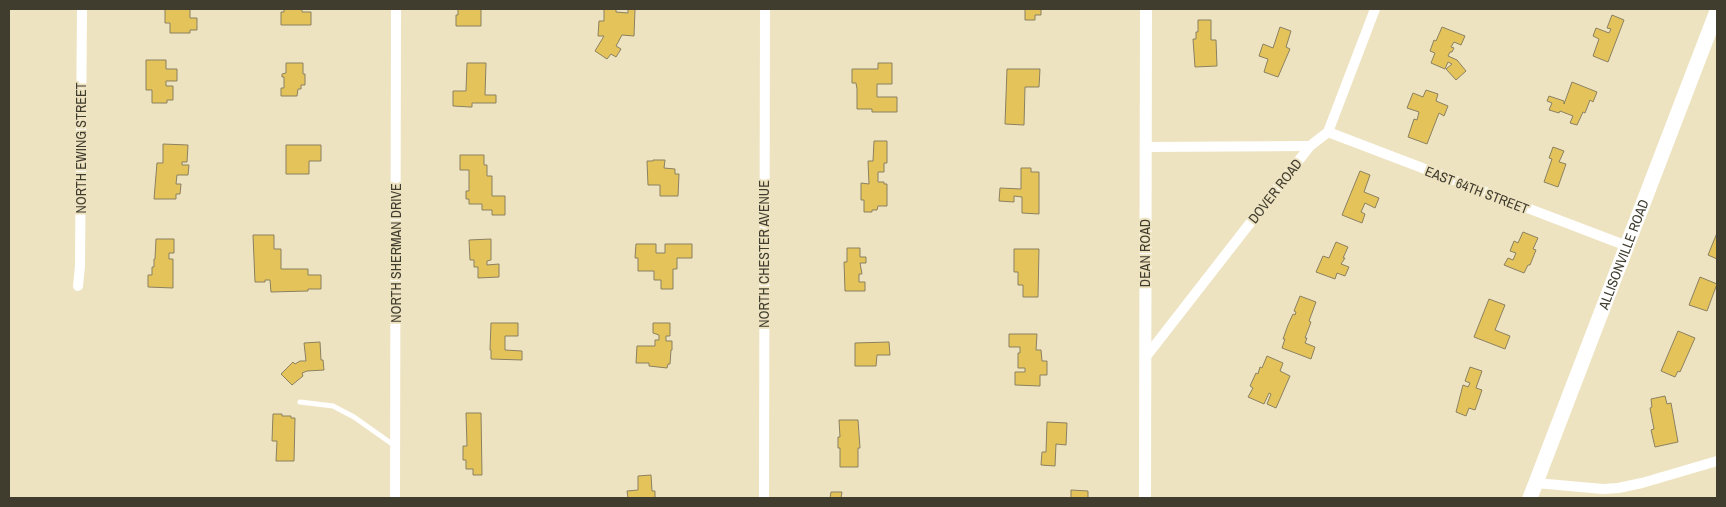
<svg xmlns="http://www.w3.org/2000/svg" width="1726" height="507" viewBox="0 0 1726 507" font-family="'Archivo Narrow',sans-serif">
<rect width="100%" height="100%" fill="#eee3c1"/>
<!-- building -->
<g fill="#e4c45a" stroke="#8b8161">
<path d="M165,9h25v9h7v12h-7v3h-20v-10h-5z"/>
<path d="M284,9h18v3h9v13h-30v-13h3z"/>
<path d="M458,9h23v17h-25v-11h2z"/>
<path d="M604,9h12v3l12,1v-4h7l-1,27 -12,-1 -6,11 5,3 -5,8 -5,-3 -4,5 -12,-8 9,-15h-6l1,-15h5z"/>
<path d="M1025,9h16v6h-6v5h-10z"/>
<path d="M1612,15l12,5 -16,42 -15,-6 6,-17 -6,-3 3,-8 13,5 2,-4 -4,-1z"/>
<path d="M1198,20h13v20h5l1,26 -22,1 -2,-28h3v-7h2z"/>
<path d="M1280,27l11,4 -5,16 4,2 -12,28 -14,-5 4,-13 -9,-3 4,-12 10,4z"/>
<path d="M1442,27l23,9 -4,9 -7,-3 -3,5 3,1 -2,4h-2l-2,4 9,4 9,11 -10,9 -10,-11 6,-5 -4,-2 -3,7 -14,-6 4,-10 -5,-2 4,-11 2,1z"/>
<path d="M146,60h20v9h11v12h-11v5h7v14h-6v3h-15v-13h-6z"/>
<path d="M286,63h17v11h2v11h-4v4h-3l-1,7h-16v-8h3v-11h-2v-3l4,-1z"/>
<path d="M467,63h19l-1,32h11v8h-24v4h-2l-17,-1v-15h13z"/>
<path d="M878,63h14v21h-15v13h20v15h-25v-3h-15v-20l-1,-6h-4v-14h26z"/>
<path d="M1007,69h33l-1,18h-14l-1,38 -19,-1z"/>
<path d="M1572,82l25,10 -4,10 -3,-2 -5,13 -2,-1 -6,13 -7,-2 3,-7 -13,-5 -1,2 -10,-3 3,-7 -5,-2 2,-5 15,5v3z"/>
<path d="M1426,90l12,4 -2,7 12,5 -4,10 -5,-3 -12,31 -19,-7 6,-18 3,1 2,-8 -12,-4 6,-15 10,4z"/>
<path d="M874,141h13v22h-3v9h-6v10h6v2h3v22h-9l-1,4h-5v2h-8v-12h-3v-17l8,1 -1,-23h5z"/>
<path d="M163,144l25,1 -1,17h-5v3h7l-1,10h-11l-1,9h5l-1,10h-4v5h-22l3,-36h6z"/>
<path d="M286,145h35v16h-12v13h-23z"/>
<path d="M1553,147l11,4 -5,11 7,2 -8,23 -14,-5 8,-23 -3,-1z"/>
<path d="M460,155h24v10h3v11h5v20h13v19h-13v-5h-10v-6h-13v-5h-3v-8h3v-21h-9z"/>
<path d="M653,160h12l-1,8 11,1v5h4l-1,22h-18v-11h-12l-1,-24h6z"/>
<path d="M1021,168h10v4h8v42l-17,-1v-16l-8,-1v6l-15,-1 1,-13 21,1z"/>
<path d="M1360,171l10,4 -6,17 15,6 -4,10 -10,-5 -4,9 4,2 -3,9 -20,-8z"/>
<path d="M1523,232l15,6 -5,11 3,1 -6,15h-2l-4,8 -20,-8 4,-7 5,2 3,-7 -6,-2 4,-10 4,2z"/>
<path d="M1717,233v26l-9,-4z"/>
<path d="M253,235h21v14h7v20h27v6h13v14h-13v2l-37,1 -1,-12h-5v2h-10z"/>
<path d="M156,239h18v14h-5v6h4v29l-25,-1v-12h4v-8h2v-8h1z"/>
<path d="M491,239v21l-4,1v4l12,-1v13l-21,1v-11h-4v-7h-4l-1,-20z"/>
<path d="M1336,242l12,5 -5,11h2l-4,6 8,3 -4,9 -8,-3 -2,6 -19,-7 7,-16 6,2z"/>
<path d="M636,244h20v9h9v-9h27v14h-15v11h-4v20h-12v-9h-7v-9h-16v-13h-3z"/>
<path d="M847,248h13v9h6v6h-6l2,11h-3v8h6v9h-20l-1,-29h3z"/>
<path d="M1014,249h25l-1,48h-15v-12h-5v-13h-4z"/>
<path d="M1700,277l17,7 -10,27 -18,-6z"/>
<path d="M1300,296l16,6 -7,19 2,1 -6,16h2l-2,5 10,4 -4,12 -29,-11 3,-9h-2l5,-14 5,-11 2,1 1,-3 -2,-1z"/>
<path d="M1489,299l16,6 -10,25 15,6 -5,13 -31,-12z"/>
<path d="M491,323h27v13h-13v14l17,1v9l-31,-1v-9h-1z"/>
<path d="M653,323h17v13h-4v5h6v9h-1l-1,14h-2l-1,4 -18,-2v-3h-13l1,-17h18v-6h4v-5l-6,-2z"/>
<path d="M1678,331l17,7 -15,34 -2,-1 -3,6 -14,-6z"/>
<path d="M1009,334h28l-1,16h5l1,11h5v14h-7v11l-25,-1v-13h10v-4h-7v-15h2v-6h-11z"/>
<path d="M320,342l1,18h2l1,10 -17,1 -5,2 1,3 -11,9 -11,-11 12,-12 2,2 5,-3h6l-2,-18z"/>
<path d="M889,342l1,13h-13l-1,11h-21v-23z"/>
<path d="M1267,356l16,7 -3,8 10,5 -14,32 -9,-4 4,-10 -2,-1 -5,11 -16,-7 5,-9 -3,-2 6,-13 2,1 2,-7 2,1z"/>
<path d="M1470,367l12,4 -6,17 6,2 -7,20 -6,-2 -3,8 -10,-4 7,-27 5,2 2,-4 -5,-2z"/>
<path d="M1665,396l2,8 4,-1 7,39 -23,5 -4,-17 3,-1 -4,-21 2,-1 -1,-8z"/>
<path d="M466,413h15l1,62h-9v-6h-7v-9h-3v-14h4z"/>
<path d="M273,414h9v2h9v2h4l-1,43h-18l1,-20h-5z"/>
<path d="M839,420h19l2,28h-2v19h-18v-19h-2v-11h2z"/>
<path d="M1047,422l20,1 -1,22 -10,-1 -1,22 -14,-1 1,-13h4z"/>
<path d="M651,475l1,16h3v7h-27l-1,-7 11,-1v-14z"/>
<path d="M1071,490l17,1v7h-17z"/>
<path d="M831,492h11l-1,6h-11z"/>
</g>
<g fill="none" stroke-linecap="round" stroke-linejoin="round">
<!-- service -->
<path stroke="#fff" stroke-width="5" d="M300,402l33,4 21,11 41,29"/>
<!-- minor -->
<g stroke="#fff" stroke-width="10">
<path d="M1328,132l299,114"/>
<path d="M1145,147l165,-1"/>
<path d="M78,286l2,-20 2,-257"/>
<path d="M1145,358l165,-212 18,-14 47,-123"/>
<path d="M1536,483l67,6 15,-1 24,-5 75,-22"/>
<path d="M395,498l1,-489"/>
<path d="M764,498l1,-489"/>
</g>
<!-- tertiary -->
<path stroke="#fff" stroke-width="12" d="M1145,498l1,-489"/>
<!-- secondary -->
<path stroke="#fff" stroke-width="15" id="s1" d="M1530,498l187,-487"/>
</g>
<g text-anchor="middle" stroke-width="4" stroke-linejoin="round" paint-order="stroke">
<!-- street labels -->
<g font-size="14" fill="#403c2e" stroke="#eee3c1">
<text transform="translate(81 148) rotate(-90)" y="5">NORTH EWING STREET</text>
<text transform="translate(1477 190) rotate(21)" y="5">EAST 64TH STREET</text>
<text transform="translate(1275 191) rotate(-52)" y="5">DOVER ROAD</text>
<text transform="translate(396 253) rotate(-90)" y="5">NORTH SHERMAN DRIVE</text>
<text transform="translate(1145 253) rotate(-90)" y="5">DEAN ROAD</text>
<text transform="translate(764 254) rotate(-90)" y="5">NORTH CHESTER AVENUE</text>
<text dy="5" stroke="none"><textPath href="#s1" startOffset="261">ALLISONVILLE ROAD</textPath></text>
</g>
</g>
<!-- border -->
<rect width="1726" height="507" fill="none" stroke="#403c2e" stroke-width="20"/>
</svg>
